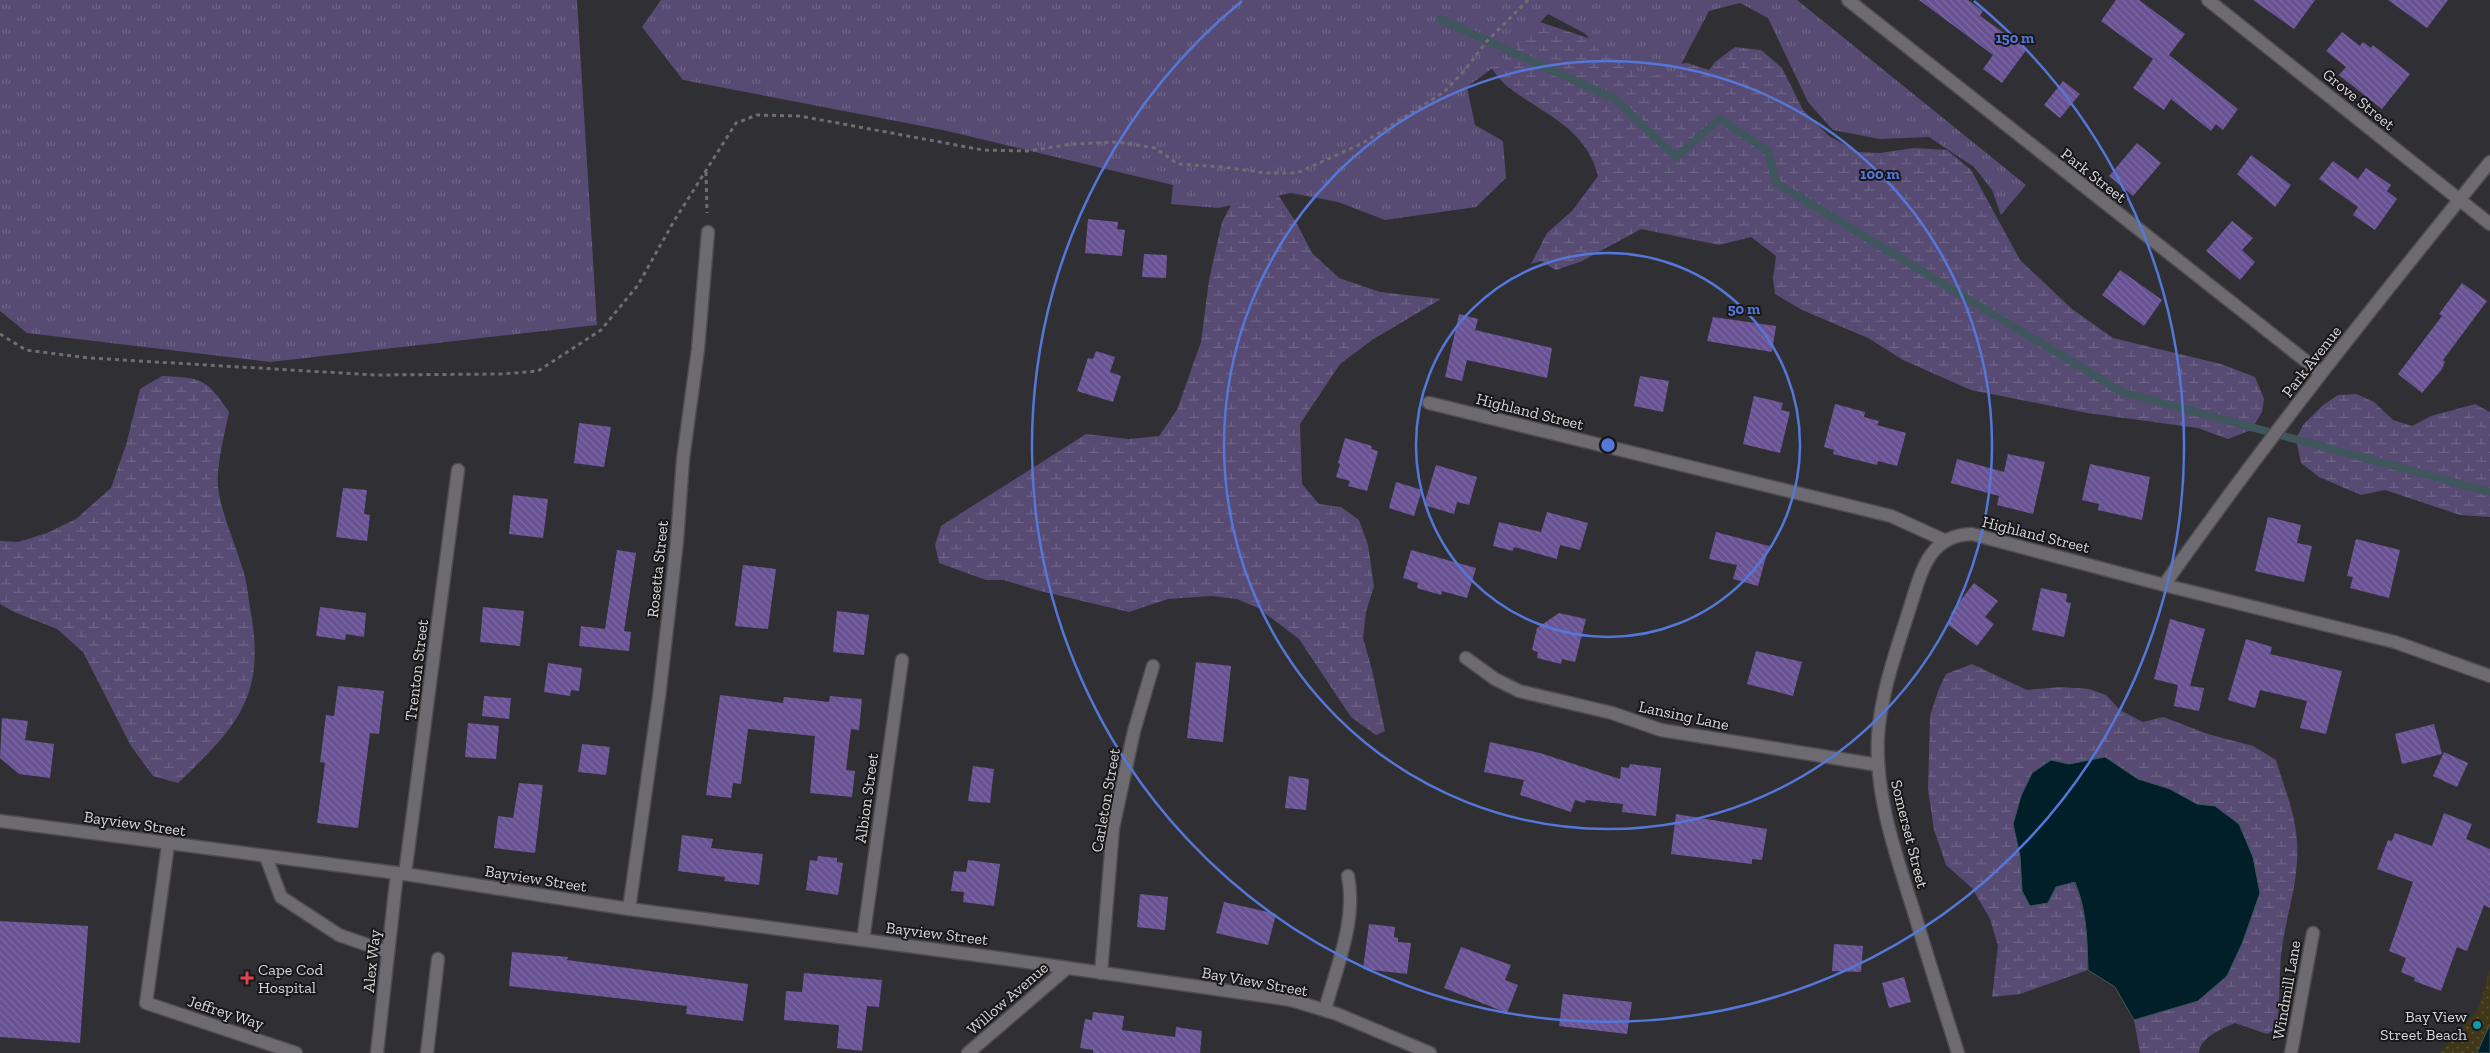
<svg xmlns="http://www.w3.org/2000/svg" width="2490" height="1053" viewBox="0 0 2490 1053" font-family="'Zilla Slab',serif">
<defs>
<pattern id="wetland-marsh" width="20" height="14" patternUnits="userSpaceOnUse" patternTransform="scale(1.25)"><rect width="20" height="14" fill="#574b73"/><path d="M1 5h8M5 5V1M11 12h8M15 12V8" fill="none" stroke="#6e6486"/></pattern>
<pattern id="sand-dots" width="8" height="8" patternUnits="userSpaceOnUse" patternTransform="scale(1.25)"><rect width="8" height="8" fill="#3f3717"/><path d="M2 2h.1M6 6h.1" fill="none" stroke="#5a5338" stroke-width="1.8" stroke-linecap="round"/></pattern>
<pattern id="park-tufts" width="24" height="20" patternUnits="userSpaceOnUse" patternTransform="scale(1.25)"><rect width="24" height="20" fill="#574b73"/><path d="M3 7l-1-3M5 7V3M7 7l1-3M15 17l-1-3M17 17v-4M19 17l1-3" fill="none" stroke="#6e6486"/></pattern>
<pattern id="building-back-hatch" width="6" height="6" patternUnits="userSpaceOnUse" patternTransform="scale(1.25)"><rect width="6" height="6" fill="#685293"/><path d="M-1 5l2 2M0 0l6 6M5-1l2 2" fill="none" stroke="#7d6aa2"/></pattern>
</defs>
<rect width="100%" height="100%" fill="#302f34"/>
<!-- wetland -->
<g fill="url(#wetland-marsh)">
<path d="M1537,21l72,24 51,21 27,-3 22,7 6,-8 20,-15 26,3 21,18 21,42 26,26 29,16 22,1 34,-5 33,2 24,20 49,90 52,49 41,29 108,26 34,13 9,22 -2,13 -11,18 -23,9 -30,-11 -111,-15 -116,-23 -68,-30 -35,-22 -66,-28 -27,-16 -2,-16 3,-22 -25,-19 -32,8 -78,-16 -59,32 -26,9 -15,-9 -10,3 16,-31 25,-22 26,-35c-12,-49 -54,-61 -90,-89 -8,-6 -14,-16 -20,-23z"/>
<path d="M1275,190l22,34 15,29 27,25 41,14 61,7 -69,41 -32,24 -40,60 2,60 17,20 22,3 18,13 9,25 6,41 -8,26 -3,26 9,32 13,61 -9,4 -25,-18 -52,-78 -41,-31 -21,-9 -26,-3 -43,3 -39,13 -93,-22 -32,-10h-18l-47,-17 -4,-18 6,-19 145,-92 43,5 30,-3 18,-26 24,-68 8,-62 13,-58 9,-17z"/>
<path d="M162,376c40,2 44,2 67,36 -4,21 -13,53 -11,75 4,29 16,53 24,80 5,13 6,28 8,41 17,87 -12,118 -72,175l-25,-7 -22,-30 -48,-94 -26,-23 -43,-17 -14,-8v-63l18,1 29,-9 29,-14 35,-31 15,-43 14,-56z"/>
<path d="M2356,394l18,8 19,18 19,6 19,-10 44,-12 15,8v105l-30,-2 -75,-25 -24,5 -42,-18 -18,-14 -5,-24 7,-14 20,-20 15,-10z"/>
<path d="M1972,664l55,26 33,-3 29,2 17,6 14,15 23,12 20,-5 45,17 45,12 23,14c8,27 19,52 21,81 3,39 -12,77 -16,114 -2,25 -1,49 -4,73l-10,6 -32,-11c-13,6 -34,13 -36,30h-59l-6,-33 64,-19 17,-195 -18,-2 -27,-15 -32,-10 -33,-22 -36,7 -18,-4 -38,64 7,32 36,31 18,-5c13,31 13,56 14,88l-68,24 -28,3 6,-51 -8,-27 -18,-31 -26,-23 -12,-35 -6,-41 2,-73 8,-25 8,-17z"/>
</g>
<!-- sand -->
<path fill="url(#sand-dots)" d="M2490,969v84h-50l38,-44z"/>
<!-- park -->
<g fill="url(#park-tufts)">
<path d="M0,0h577l20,325 -327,37 -243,-29 -27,-22z"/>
<path d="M661,0h1136l229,185 -25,30 -9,-25 -18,-23 -45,-30 -49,2 -47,-9 -25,-28 -40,-84 -28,-15 -31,8 -32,61 -30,4 -41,-21 -22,-22 -36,-19 -42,44 -39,29 8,38 28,16 3,37 -30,29 -91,13 -47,-18 -47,-9 -73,15 -47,-4 2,-19 -230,-55 -260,-50 -41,-53z"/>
</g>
<!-- water -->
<g fill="#001f28" stroke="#40565d">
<path d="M2105,757l33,22 32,10 27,15 18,2 24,18 14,33 7,36 -18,51 -15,32 -29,25 -64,19 -19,-33 -27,-17c-1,-31 -1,-59 -13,-88l-19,5 -8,16 -18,3 -8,-15 -2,-35 -7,-32 8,-28 11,-23 19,-13 18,4z"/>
<path d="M2490,1024v29h-13z"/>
</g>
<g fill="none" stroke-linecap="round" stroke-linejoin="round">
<!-- stream -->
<path stroke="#40565d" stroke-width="8" d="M1440,19l175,80 61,58 44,-38 48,32 8,32 346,209 368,100"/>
</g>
<!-- building -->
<g fill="url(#building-back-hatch)">
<path d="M1919,0h49l15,11 -3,5 47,33 -25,34 -19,-14 10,-14z"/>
<path d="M2116,0h23l46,34 -16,21 69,54 -15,21 -7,-6 -5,7 -40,-32 -7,11 -31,-22 20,-29 -52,-38z"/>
<path d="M2253,0h62l-21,29z"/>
<path d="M2388,0h60l-21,28z"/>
<path d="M2342,32l18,14 3,-4 8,6 2,-3 37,29 -28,35 -43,-34 7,-8 -20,-16z"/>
<path d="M2063,81l17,13 -20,24 -16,-13z"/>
<path d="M2137,143l24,20 -28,33 -24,-20z"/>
<path d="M2251,155l40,30 -16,22 -38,-33z"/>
<path d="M2333,161l25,18 8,-11 25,17 -4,6 10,8 -22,31 -22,-15 5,-8 -39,-28z"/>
<path d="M1088,219l30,3 -1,7 8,1 -3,26 -37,-3z"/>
<path d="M2232,221l21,17 -11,12 13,12 -15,18 -34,-29z"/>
<path d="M1144,254l23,1 -1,23 -24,-1z"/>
<path d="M2120,270l42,30 -18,26 -42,-31z"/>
<path d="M2462,283l25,18 -44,59 2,2 -3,7 -20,24 -24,-19 44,-58 -3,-2z"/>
<path d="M1459,314l19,5 -3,11 77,18 -5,30 -80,-18 -5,21 -17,-4z"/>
<path d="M1713,317l63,9 -4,26 -65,-11z"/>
<path d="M1096,351l19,6 -5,15 11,4 -8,26 -36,-11 11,-33 5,1z"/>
<path d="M1640,376l29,5 -6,31 -29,-6z"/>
<path d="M1754,396l29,7 -2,7 9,2 -10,41 -37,-9z"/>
<path d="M1835,404l30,8 -1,5 15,4 -2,4 29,8 -9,33 -19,-5 -1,4 -44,-11 1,-4 -10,-3z"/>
<path d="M579,423l32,4 -7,40 -30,-4z"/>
<path d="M1345,438l27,8 -1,3 7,2 -11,40 -19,-5 2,-5 -14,-4 4,-13 -2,-1z"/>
<path d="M2008,454l37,8 -12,52 -36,-9 2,-9 -48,-13 6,-24 47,13z"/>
<path d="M2090,464l60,13 -8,43 -44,-10 1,-6 -17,-4z"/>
<path d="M1436,465l41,12 -8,28 -12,-3 -3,12 -30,-9z"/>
<path d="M1396,482l26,8 -8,26 -25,-8z"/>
<path d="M343,488l24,2 -3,24 6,1 -3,26 -31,-4z"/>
<path d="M513,495l35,4 -5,39 -34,-4z"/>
<path d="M1547,512l41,11 -8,27 -20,-5 -3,14 -43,-12 -1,4 -20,-5 6,-24 42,10z"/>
<path d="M2268,517l33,8 -4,18 15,3 -8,36 -49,-11z"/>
<path d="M1716,532l53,14 -11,40 -25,-7 4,-14 -28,-6z"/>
<path d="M2356,539l44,11 -11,48 -39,-10 3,-11 -6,-1z"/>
<path d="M617,550l19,3 -12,78 7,1 -2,19 -50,-5 2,-20 24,3z"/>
<path d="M1411,550l65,18 -9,30 -25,-7 -1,4 -24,-7 1,-5 -15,-5z"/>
<path d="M743,565l33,4 -8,60 -33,-3z"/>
<path d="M1974,583l24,18 -13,16 9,7 -17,22 -30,-22 7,-9 -3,-2z"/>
<path d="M2041,588l26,6 -1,8 5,1 -7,34 -32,-7z"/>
<path d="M320,607l46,6 -2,24 -18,-3 -1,6 -29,-4z"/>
<path d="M483,607l41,4 -4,35 -40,-4z"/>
<path d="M837,611l32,4 -5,40 -31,-3z"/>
<path d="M1559,613l27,6 -11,43 -13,-3 -1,5 -24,-6 1,-6 -6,-2 5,-22z"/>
<path d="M2170,619l35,10 -15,57 14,2 -5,23 -25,-5 4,-21 -24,-6z"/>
<path d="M2246,639l26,8 -2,7 72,17 -16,63 -26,-6 7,-27 -47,-11 -5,18 -27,-8z"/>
<path d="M1756,651l46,11 -9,34 -46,-12z"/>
<path d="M1196,662l35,4 -8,76 -36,-4z"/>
<path d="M548,663l34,5 -3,23 -8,-1 -1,6 -26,-4z"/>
<path d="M338,686l46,5 -5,43 -9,-1 -12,95 -41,-5 8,-60 -5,-1 6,-47 8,1z"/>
<path d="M720,695l63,8 1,-6 45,5 1,-6 32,3 -3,31 -8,-1 -5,41 9,1 -3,26 -42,-4 5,-57 -67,-7 -7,55 -8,-1 -2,15 -25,-3z"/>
<path d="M484,696l27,2 -2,21 -27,-3z"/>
<path d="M2,718l26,3 -3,19 29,4 -4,34 -31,-4 -19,-16z"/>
<path d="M468,723l31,3 -3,33 -31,-2z"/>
<path d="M2434,724l8,30 -40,10 -7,-30z"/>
<path d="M1490,742l50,11 80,26 1,-12 8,1 1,-4 31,4 -5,48 -34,-4 1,-8 -37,-4 -1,3 -10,-3 -4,12 -51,-17 4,-15 -40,-8z"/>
<path d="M582,744l28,3 -4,28 -28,-3z"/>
<path d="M2444,752l24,11 -11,24 -24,-11z"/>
<path d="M973,766l21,3 -4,34 -22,-2z"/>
<path d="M1289,776l20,3 -3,31 -21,-2z"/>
<path d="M519,783l24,2 -8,68 -41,-5 4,-32 15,2z"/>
<path d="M2444,813l28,11 -6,15 24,10v59l-6,-3 -17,46 -10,-4 -16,44 -27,-10 1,-3 -14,-6 5,-14 -17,-7 24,-69 -36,-13 11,-29 4,1 3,-8 37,13z"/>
<path d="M1676,814l91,15 -5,31 -10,-1v5l-81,-10z"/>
<path d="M682,835l31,4 -2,9 52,6 -4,31 -35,-4 1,-4 -47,-6z"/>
<path d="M818,856l19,2v4l6,1 -5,32 -32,-5 4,-30 7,1z"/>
<path d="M968,860l32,4 -6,42 -31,-4 1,-10 -13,-1 3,-20 12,1z"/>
<path d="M1140,894l28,3 -3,33 -28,-3z"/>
<path d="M1224,902l52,12 -8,31 -52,-12z"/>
<path d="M0,921l88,5 -8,117 -80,-6z"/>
<path d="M1369,924l26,3 -1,10 4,1v4l13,1 -4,31 -44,-5z"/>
<path d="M1834,944l29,2 -2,26 -29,-1z"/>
<path d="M1461,947l50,18 -6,15 13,5 -11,28 -63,-25z"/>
<path d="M512,952l56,5 -1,3 181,24 -5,37 -57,-7 1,-8 -178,-20z"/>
<path d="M804,973l78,7 -3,27 -12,-1 -5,45 -25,-3 2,-23 -55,-5 2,-29 16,1z"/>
<path d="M1904,977l7,25 -22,6 -7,-25z"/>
<path d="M1563,994l69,8 -5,32 -68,-8z"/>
<path d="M1093,1012l31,4 -2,14 53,7 1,-10 26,4 -2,22h-107v-3l-13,-2 5,-29 7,1z"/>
</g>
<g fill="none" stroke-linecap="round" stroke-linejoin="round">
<defs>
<g id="service">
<path d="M168,845l-22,158 150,50"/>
<path d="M266,857l15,40 58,38 49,17"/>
<path d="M377,1053l20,-180"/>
<path d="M427,1053l11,-94"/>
</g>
<g id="minor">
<path d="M1848,0l473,373"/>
<path d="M2208,0l282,224"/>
<path d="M1429,403l462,113 53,24"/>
<path d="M2164,585l231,57 95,34"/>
<path d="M1466,658l29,21 24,12 93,22 49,17 217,35"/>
<path d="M405,874l53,-404"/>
<path d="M629,909l30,-212 18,-156 6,-82 15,-110 10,-117"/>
<path d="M863,940l39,-280"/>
<path d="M1101,973l12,-145 21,-97 19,-65"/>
<path d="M1325,1010c11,-42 32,-89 23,-134"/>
<path d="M2291,1053l22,-120"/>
</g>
<g id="tertiary">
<path d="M0,821l405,53 224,35 377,50 285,41 46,14 93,39"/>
<path d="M968,1053l99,-85"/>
<path d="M1958,1053c-15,-47 -30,-94 -44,-141 -18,-57 -39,-115 -36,-176 3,-45 20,-90 33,-132 11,-35 19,-69 61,-70l192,51c103,-146 214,-285 326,-423"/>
</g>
</defs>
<!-- service casing -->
<use href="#service" stroke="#4d4c51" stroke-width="15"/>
<!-- minor casing -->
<use href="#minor" stroke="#4d4c51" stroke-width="15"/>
<!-- tertiary casing -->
<use href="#tertiary" stroke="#4d4c51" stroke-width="15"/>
<!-- path -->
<g stroke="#6e6d71" stroke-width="3" stroke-dasharray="4 4" stroke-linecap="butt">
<path d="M706,172l1,41"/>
<path d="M0,334l26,16 63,8 286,17 127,-1 36,-3 63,-41 37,-45 36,-64 62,-98 21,-8 43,1 183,34 45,1 44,-7 46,-2 37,6 23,16 45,3 43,6h31l66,-30 81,-51 21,-22 22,-29 41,-41"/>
</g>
<!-- service -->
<use href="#service" stroke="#6d6b71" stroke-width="12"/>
<!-- minor -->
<use href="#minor" stroke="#6d6b71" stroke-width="12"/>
<!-- tertiary -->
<use href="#tertiary" stroke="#6d6b71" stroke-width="12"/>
</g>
<!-- distance rings -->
<g fill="none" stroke="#5577d8" stroke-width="2.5">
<circle cx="1608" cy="445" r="192"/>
<circle cx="1608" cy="445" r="384"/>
<path d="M1974 1A576 576 0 1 1 1242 1"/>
</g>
<!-- markers -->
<path fill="#e0444e" stroke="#18171a" stroke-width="2" d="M244.5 970.5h5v5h5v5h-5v5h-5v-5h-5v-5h5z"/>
<circle fill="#0f9aa8" stroke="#18171a" stroke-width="2" cx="2477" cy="1025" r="5"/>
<g text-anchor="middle" stroke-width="4" stroke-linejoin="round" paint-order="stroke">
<!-- street labels -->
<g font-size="16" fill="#d7d6d9" stroke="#18171a">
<text transform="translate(2359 99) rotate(39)" y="6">Grove Street</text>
<text transform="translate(2094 175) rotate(38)" y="6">Park Street</text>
<text transform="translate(2311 361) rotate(-52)" y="6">Park Avenue</text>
<text transform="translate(1530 411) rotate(14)" y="6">Highland Street</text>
<text transform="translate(2036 534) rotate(14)" y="6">Highland Street</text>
<text transform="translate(657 569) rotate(-84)" y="6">Rosetta Street</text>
<text transform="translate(416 670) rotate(-83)" y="6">Trenton Street</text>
<text transform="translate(1684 715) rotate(12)" y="6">Lansing Lane</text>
<text transform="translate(866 798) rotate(-82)" y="6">Albion Street</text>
<text transform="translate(1105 800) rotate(-80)" y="6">Carleton Street</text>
<text transform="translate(135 823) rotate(8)" y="6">Bayview Street</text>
<text transform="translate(1910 834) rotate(76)" y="6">Somerset Street</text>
<text transform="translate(536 878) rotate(9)" y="6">Bayview Street</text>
<text transform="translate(937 933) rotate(7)" y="6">Bayview Street</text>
<text transform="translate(371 961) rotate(-84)" y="6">Alex Way</text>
<text transform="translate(1255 981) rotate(10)" y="6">Bay View Street</text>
<text transform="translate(2286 990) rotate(-80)" y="6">Windmill Lane</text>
<text transform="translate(1007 998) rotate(-41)" y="6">Willow Avenue</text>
<text transform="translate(226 1012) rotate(18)" y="6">Jeffrey Way</text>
</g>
<!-- poi labels -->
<g font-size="16" fill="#d7d6d9" stroke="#18171a" text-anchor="start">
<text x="258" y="975">Cape Cod<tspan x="258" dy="18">Hospital</tspan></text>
<text x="2467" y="1022" text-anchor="end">Bay View<tspan x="2467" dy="18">Street Beach</tspan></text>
</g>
</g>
<circle cx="1608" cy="445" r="8" fill="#5577d8" stroke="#18171a" stroke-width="2.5"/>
<g font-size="15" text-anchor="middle" font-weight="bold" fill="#5577d8" stroke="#18171a" stroke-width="4" stroke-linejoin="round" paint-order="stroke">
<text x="2015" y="43">150 m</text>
<text x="1880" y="179">100 m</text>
<text x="1744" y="314">50 m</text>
</g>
</svg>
